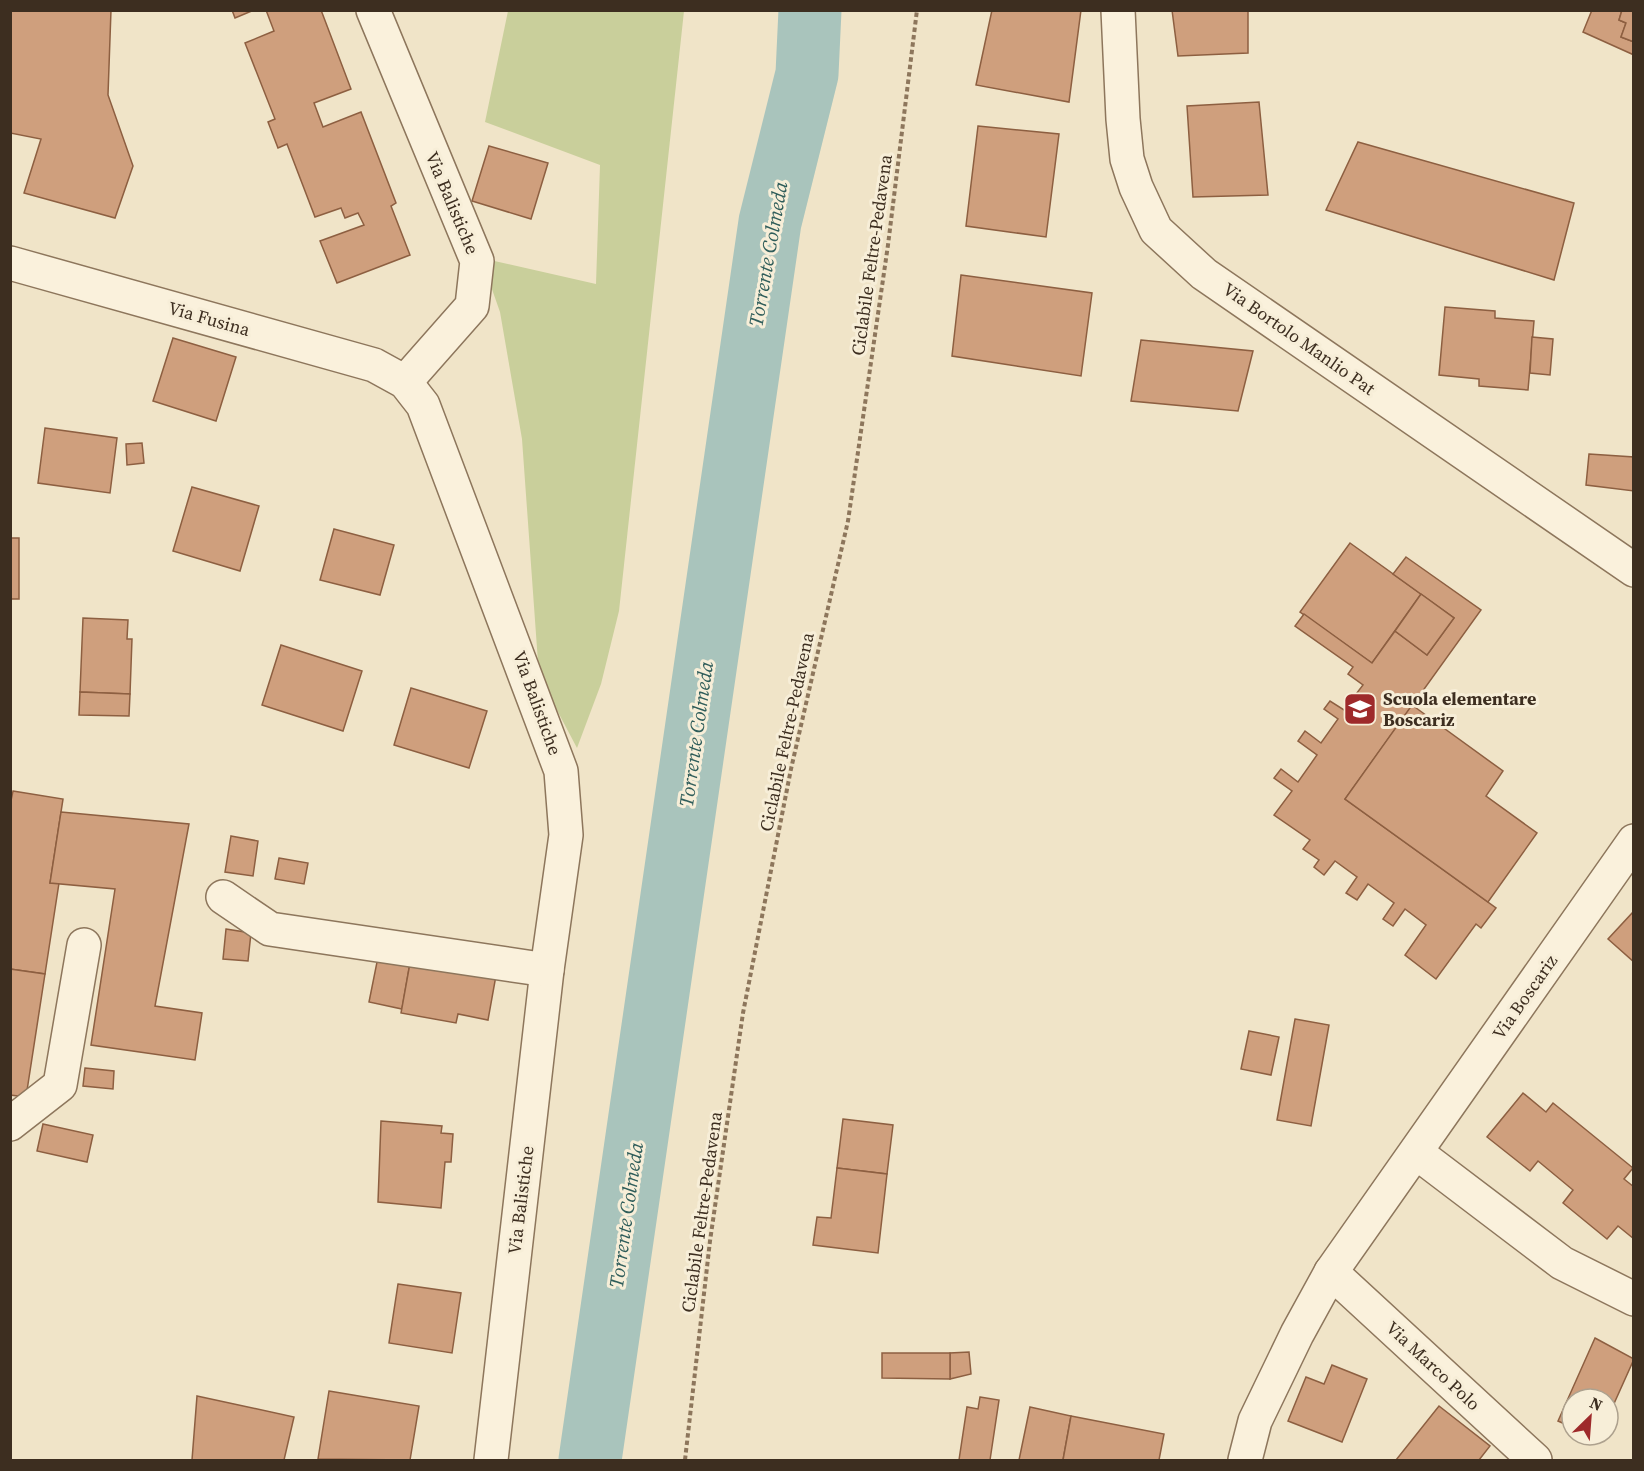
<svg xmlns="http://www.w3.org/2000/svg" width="1644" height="1471" viewBox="0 0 1644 1471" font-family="'Source Serif 4',serif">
<rect width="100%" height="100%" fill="#f0e4c8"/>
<!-- green -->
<path fill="#c9cf9b" d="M508,11h176l-65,600 -18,73 -24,64 -38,-72 -17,-237 -22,-127 -19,-54 115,26 4,-119 -115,-43z"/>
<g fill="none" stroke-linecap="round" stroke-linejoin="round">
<!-- river -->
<path stroke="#a9c4bc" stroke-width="63" d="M590,1460l180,-1238 37,-148 3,-64"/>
</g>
<!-- building -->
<g fill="#cf9f7d" stroke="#8d5f41" stroke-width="1.5">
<path d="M10,10h101l-3,85 25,71 -18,52 -91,-25 17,-54 -31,-6z"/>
<path d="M232,10h22l-19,8z"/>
<path d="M266,10h55l30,79 -37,14 9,24 38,-15 35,91 -5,3 19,49 -73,28 -17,-42 44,-16 -6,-12 -13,5 -4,-10 -26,9 -28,-73 -9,4 -10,-26 7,-3 -30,-76 29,-12z"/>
<path d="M992,10h89l-12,92 -93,-17z"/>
<path d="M1172,10h76v43l-70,3z"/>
<path d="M1592,10h30l-3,10 7,3 -5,14 13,5v13l-51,-23z"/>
<path d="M1622,10h12v32l-13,-5 5,-14 -7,-3z"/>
<path d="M1259,102l9,93 -75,2 -6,-91z"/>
<path d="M978,126l81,8 -13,103 -80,-11z"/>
<path d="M1358,142l216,61 -20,77 -228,-70z"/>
<path d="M489,146l59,17 -17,56 -59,-18z"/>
<path d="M961,275l131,18 -11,83 -129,-20z"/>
<path d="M1445,307l50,4v7l39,3 -6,69 -49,-4v-7l-40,-4z"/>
<path d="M1532,337l21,2 -3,36 -20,-2z"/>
<path d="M173,338l63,19 -20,64 -63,-20z"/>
<path d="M1141,340l112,11 -15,60 -107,-10z"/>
<path d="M45,428l72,10 -7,55 -72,-10z"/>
<path d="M142,443l2,20 -17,2 -1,-21z"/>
<path d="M1589,454l45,3v34l-48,-6z"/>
<path d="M192,487l67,19 -19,65 -67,-20z"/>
<path d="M334,529l60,16 -14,50 -60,-15z"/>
<rect x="10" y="538" width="9" height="61"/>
<path d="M1350,543l71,51 -49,69 -72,-51z"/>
<path d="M1406,557l75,53 -136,189 151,109 -15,20 -5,-4 -40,55 -31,-24 21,-30 -21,-16 -12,17 -10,-7 11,-16 -26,-19 -11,16 -11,-7 11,-16 -22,-16 -11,14 -10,-8 5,-7 -16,-11 7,-9 -36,-25 18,-24 -18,-13 7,-9 17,13 19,-27 -19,-14 7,-10 16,12 17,-24 -14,-10 6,-8 14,9 19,-25 -15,-11 5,-7 -58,-41 9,-12 68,49 23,-32 32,24 27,-37 -61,-44z"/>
<path d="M1421,594l33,24 -27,37 -32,-24z"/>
<path d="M83,618l45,2 -1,19h5l-2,55 -50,-2z"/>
<path d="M281,645l81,26 -19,60 -81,-26z"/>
<path d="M411,688l76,23 -18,57 -75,-23z"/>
<path d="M80,692l50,2 -1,22 -50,-1z"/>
<path d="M1412,705l91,66 -17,25 51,37 -49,69 -143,-103z"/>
<path d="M13,791l50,8 -13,84h9l-14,91 -35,-5v-164z"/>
<path d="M61,812l128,12 -34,182 47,7 -7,47 -104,-15 24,-156 -65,-6z"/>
<path d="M231,836l27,5 -5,35 -28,-4z"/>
<path d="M279,858l29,5 -4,21 -29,-5z"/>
<path d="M1634,911v51l-26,-23z"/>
<path d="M226,929l25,4 -3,28 -25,-2z"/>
<path d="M378,957l32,6 -8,46 -33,-7z"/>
<path d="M410,963l87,7 -9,50 -30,-6 -2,9 -55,-10z"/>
<path d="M10,969l35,5 -19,123 -16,-2z"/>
<path d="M1295,1019l34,6 -18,101 -34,-6z"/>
<path d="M1249,1031l30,6 -8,38 -30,-6z"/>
<path d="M85,1068l29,3 -1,18 -30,-3z"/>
<path d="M1523,1093l23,19 7,-9 80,65 -9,11 10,8v52l-16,-13 -11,13 -44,-36 10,-13 -35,-29 -8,10 -43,-34z"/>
<path d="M843,1119l50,6 -6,49 -50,-6z"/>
<path d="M381,1121l61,5 -1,7 12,1 -2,28h-6l-4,46 -63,-6z"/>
<path d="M43,1124l50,11 -6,27 -50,-11z"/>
<path d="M837,1168l50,6 -9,79 -65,-8 4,-28 14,1z"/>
<path d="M398,1284l63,9 -9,60 -63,-10z"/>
<path d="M1595,1338l39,21 -26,58v-18h-36v28l-14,-6z"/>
<path d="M969,1352l2,22 -21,5v-26z"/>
<path d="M882,1353h68v26l-68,-1z"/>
<path d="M1332,1365l35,14 -25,63 -54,-21 18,-44 18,7z"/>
<path d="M329,1391l90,15 -9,54 -92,-1z"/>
<path d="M197,1396l97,21 -10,43h-92z"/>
<path d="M980,1397l19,3 -9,60h-31l8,-53 11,2z"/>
<path d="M1439,1406l51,40 -11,14h-83z"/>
<path d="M1030,1407l41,9 -8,44h-44z"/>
<path d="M1071,1416l93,18 -5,26h-96z"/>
</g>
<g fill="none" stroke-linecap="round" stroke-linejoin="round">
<defs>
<g id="minor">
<path d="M373,10l104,251 -5,45 -67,76"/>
<path d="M1118,10l5,109 4,40 9,28 20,43 48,44 430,296"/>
<path d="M10,263l364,102 31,17 18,23 138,366 5,64 -19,135 -56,490"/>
<path d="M223,897l47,32 277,41"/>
<path d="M10,1124l50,-39 24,-140"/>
<path d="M1417,1153l145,110 72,36"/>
<path d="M1331,1272l204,188"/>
<path d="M1245,1460l10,-39 42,-87 34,-62 303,-431"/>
</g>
</defs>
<!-- minor casing -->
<use href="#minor" stroke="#8d765c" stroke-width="36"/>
<!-- path -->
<path stroke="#8d765c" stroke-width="4" stroke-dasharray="4.5 3" stroke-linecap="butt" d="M685,1460l25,-219 33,-228 48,-244 57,-248 40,-276 29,-235"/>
<!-- minor -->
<use href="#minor" stroke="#faf1dc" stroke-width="33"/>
</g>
<!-- icons -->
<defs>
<symbol id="school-square" viewBox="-11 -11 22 22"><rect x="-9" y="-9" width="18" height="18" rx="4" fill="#9e2a2b" stroke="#f7eed8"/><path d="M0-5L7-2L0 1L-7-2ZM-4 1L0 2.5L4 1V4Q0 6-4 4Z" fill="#fff"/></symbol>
</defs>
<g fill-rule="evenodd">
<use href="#school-square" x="1341" y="690" width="38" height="38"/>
</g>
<g text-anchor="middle" stroke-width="6" stroke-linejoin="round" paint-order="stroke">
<!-- street labels -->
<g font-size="18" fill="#3d2e20" stroke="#f7eed8">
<text transform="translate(452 203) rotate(67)" y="6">Via Balistiche</text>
<text transform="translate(872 255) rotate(-82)" y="6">Ciclabile Feltre-Pedavena</text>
<text transform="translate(209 319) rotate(16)" y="6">Via Fusina</text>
<text transform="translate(1299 339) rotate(35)" y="6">Via Bortolo Manlio Pat</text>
<text transform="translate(537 703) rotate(70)" y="6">Via Balistiche</text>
<text transform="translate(787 732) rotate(-78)" y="6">Ciclabile Feltre-Pedavena</text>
<text transform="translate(1525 997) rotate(-55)" y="6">Via Boscariz</text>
<text transform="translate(521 1200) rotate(-83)" y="6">Via Balistiche</text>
<text transform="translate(702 1212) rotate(-82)" y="6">Ciclabile Feltre-Pedavena</text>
<text transform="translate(1433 1366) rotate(43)" y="6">Via Marco Polo</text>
</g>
<!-- poi labels -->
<g font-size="18" font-weight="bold" fill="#3d2e20" stroke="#f7eed8" text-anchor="start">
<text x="1383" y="705">Scuola elementare<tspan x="1383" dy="21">Boscariz</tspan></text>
</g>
<!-- water labels -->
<g font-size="20" font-style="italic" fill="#2f5d5a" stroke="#f7eed8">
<text transform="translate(768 254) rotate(-80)" y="7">Torrente Colmeda</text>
<text transform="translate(696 734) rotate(-82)" y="7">Torrente Colmeda</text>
<text transform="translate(626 1215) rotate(-82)" y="7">Torrente Colmeda</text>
</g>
</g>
<!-- border -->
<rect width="1644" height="1471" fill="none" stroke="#3d2e20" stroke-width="24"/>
<!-- north arrow -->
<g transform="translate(1590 1417) rotate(25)"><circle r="28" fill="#f7eed8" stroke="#ada18e" stroke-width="1.5"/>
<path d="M0-4.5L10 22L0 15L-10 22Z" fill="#9e2a2b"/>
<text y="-9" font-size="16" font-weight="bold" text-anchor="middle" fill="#3d2e20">N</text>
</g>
</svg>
